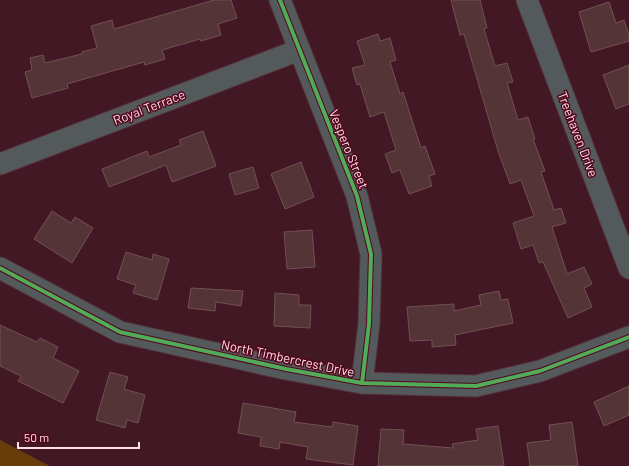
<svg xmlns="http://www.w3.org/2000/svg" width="629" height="466" viewBox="0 0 629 466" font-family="Barlow,sans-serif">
<rect width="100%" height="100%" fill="#421824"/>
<!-- green -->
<path fill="#673e09" d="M0,440l48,25 2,1h-50z"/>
<!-- building -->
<g fill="#553437" stroke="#725053">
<path d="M214,0h17l6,18 -19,6 3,11 -20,6 -1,-2 -38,11 3,9 -20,6 -1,-3 -77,22 1,4 -36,10 -7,-26 7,-2 -2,-12 13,-3 2,8 37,-9v-2l15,-4 -6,-22 21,-6 2,9z"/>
<path d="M451,0h29l7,28 -3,1 11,37 12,-3 6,19 -6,1 11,37 10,-3 7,22h-2l12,32 -4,1 13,38 7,-2 5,15 -14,4 15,47 17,-7 8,17 -8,4 8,19 -24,11 -25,-56 -4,1 -6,-18 -12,4 -8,-26 21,-7 -13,-36 -11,4 -12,-33 -34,-117 -4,1z"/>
<path d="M609,2l7,21 8,-3 5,15v6l-38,11 -12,-40z"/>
<path d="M378,34l2,7 10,-3 6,22 -6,2 10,32 3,-2 18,56 4,-2 10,28 -6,2 3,10 -23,8 -9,-24 -8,3 -7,-19 11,-4 -12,-38 -14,5 -10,-33 -3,1 -5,-17 13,-3 -8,-24z"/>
<path d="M629,65v39l-13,5 -13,-34z"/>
<path d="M203,131l13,35 -44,16 -6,-17 -57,22 -7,-18 45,-18 2,6 32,-12 -2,-5z"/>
<path d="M301,162l13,35 -29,12 -14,-35z"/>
<path d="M253,167l6,21 -24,7 -6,-21z"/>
<path d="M52,211l19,12 4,-6 18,11 -21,35 -38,-24z"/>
<path d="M312,230l3,37 -28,2 -3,-37z"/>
<path d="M126,252l26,8 1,-6 16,5 -12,41 -24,-7 3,-8 -19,-6z"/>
<path d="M191,288l52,3 -2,15 -25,-4 -1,9 -27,-3z"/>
<path d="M499,291l2,9 7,-1 5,24 -58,12 1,10 -24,2v-7l-22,1 -3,-34 47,-3v7l27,-6 -2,-10z"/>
<path d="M275,293l24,2v10h12l-1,23 -36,-2z"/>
<path d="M0,325l37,17 3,-4 18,9 -5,11 26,13 -16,32 -45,-22 3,-5 -21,-10z"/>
<path d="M110,372l18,5 -4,12 21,6 -7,28 -11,-3 -2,8 -29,-8z"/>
<path d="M629,386v29l-25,11 -10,-24z"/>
<path d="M243,403l53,9 -2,10 38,5 1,-5 25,4 -5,39 -47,-6 2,-12 -28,-5 -1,7 -19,-3 1,-9 -23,-4z"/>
<path d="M572,422l6,44h-48l-3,-23 24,-3 -2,-15z"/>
<path d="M498,426l6,40h-126l3,-37 23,1 -1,14 50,4 -1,-4 26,-4 -2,-11z"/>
</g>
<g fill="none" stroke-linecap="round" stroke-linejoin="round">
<defs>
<g id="minor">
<path d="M280,0l77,196 14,58 -2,70 -7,59"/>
<path d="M527,0l102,268"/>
<path d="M0,164l299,-114"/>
<path d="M0,268l120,64 166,37 76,14 114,3 64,-15 89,-34"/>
</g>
</defs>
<!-- minor casing -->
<use href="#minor" stroke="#55343d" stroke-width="23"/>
<!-- minor -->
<use href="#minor" stroke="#545a5b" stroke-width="21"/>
<defs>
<g id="cycleway">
<path d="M280,0l77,196 14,58 -2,70 -7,59"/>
<path d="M0,268l120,64 166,37 76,14 114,3 64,-15 89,-34"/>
</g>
</defs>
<!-- cycleway casing -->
<use href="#cycleway" stroke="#53061e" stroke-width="6"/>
<!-- cycleway -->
<use href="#cycleway" stroke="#51ab58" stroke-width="4"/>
</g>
<g text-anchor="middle" stroke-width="3" stroke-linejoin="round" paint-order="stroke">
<!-- street labels -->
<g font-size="13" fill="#fde0e3" stroke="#53061e">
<text transform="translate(149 107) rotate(-21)" y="5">Royal Terrace</text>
<text transform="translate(578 134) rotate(69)" y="5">Treehaven Drive</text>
<text transform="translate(349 149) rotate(68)" y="5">Vespero Street</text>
<text transform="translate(288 358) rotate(12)" y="5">North Timbercrest Drive</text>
</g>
</g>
<!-- scale -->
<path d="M18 442v6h121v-6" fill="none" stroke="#fde0e3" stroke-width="2"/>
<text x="24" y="442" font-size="12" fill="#fde0e3" stroke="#53061e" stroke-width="3" paint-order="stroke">50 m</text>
</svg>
